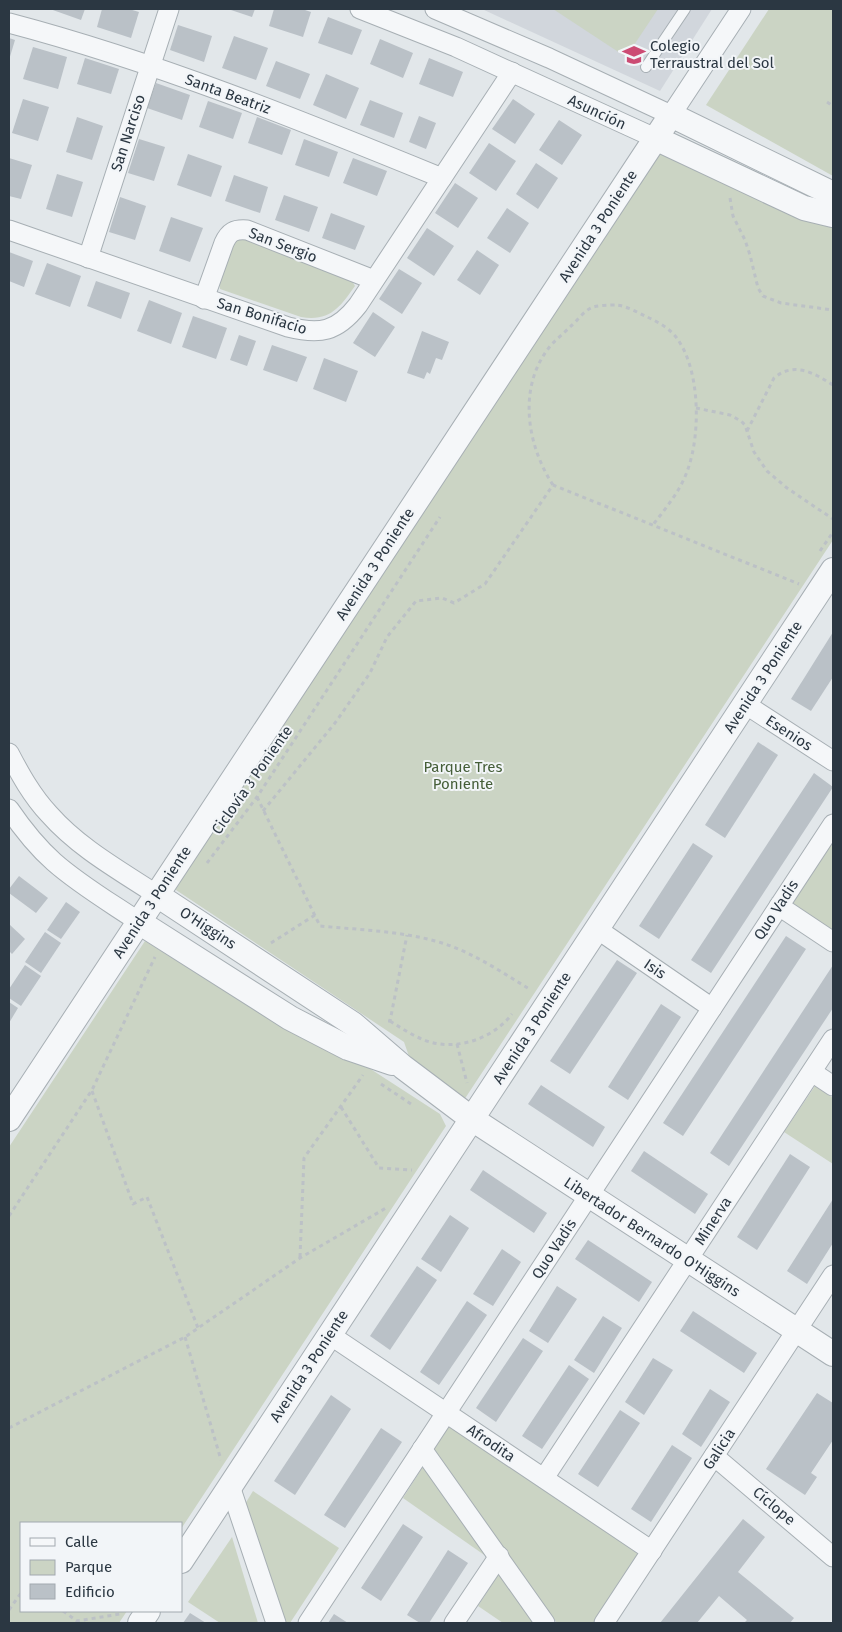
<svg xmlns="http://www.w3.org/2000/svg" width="842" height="1632" viewBox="0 0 842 1632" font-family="'Fira Sans',sans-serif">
<rect width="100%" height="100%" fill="#e2e7ea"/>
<!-- built -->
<path fill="#d1d6dc" d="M482,9h230l-52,82z"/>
<!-- green -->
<g fill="#cbd4c4">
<path d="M553,9h105l-32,48z"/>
<path d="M769,9h64v167l-127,-71z"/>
<path d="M663,152l170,74v314l-369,560 -52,-35 -8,-23 -231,-154 484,-732z"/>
<path d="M245,236l104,40 6,10c-15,21 -25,36 -54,31l-81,-28 -2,-12 13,-38z"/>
<path d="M833,830v104l-47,-31z"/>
<path d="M145,941l133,83 57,22 105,68 6,12 -265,403v-6h-160v88h106l-8,12h-110v-476z"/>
<path d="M815,1086l18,12v66l-49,-32z"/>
<path d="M450,1423l198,130 -46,70h-45l-125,-173z"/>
<path d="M426,1462l64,97 -87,-61z"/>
<path d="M253,1491l86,57 -49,75h-8l-37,-119z"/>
<path d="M232,1537l26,86h-38l-32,-21z"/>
<path d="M502,1569l38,54h-37l-25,-17z"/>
</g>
<!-- building -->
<g fill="#bac1c7">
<path d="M50,9h35l-4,11z"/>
<path d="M102,9h27l10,3 -8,26 -34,-11z"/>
<path d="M228,9h27l-3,8z"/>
<path d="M274,9h28l9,3 -8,25 -34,-11z"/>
<path d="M328,17l34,13 -10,25 -34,-12z"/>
<path d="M178,25l34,11 -8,26 -34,-12z"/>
<path d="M234,36l34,12 -12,32 -34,-12z"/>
<path d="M9,38l6,2 -6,20z"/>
<path d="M380,39l33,14 -10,25 -33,-14z"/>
<path d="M33,47l34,10 -9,32 -35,-10z"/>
<path d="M85,58l34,11 -8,25 -34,-10z"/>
<path d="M429,58l34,14 -10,25 -34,-13z"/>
<path d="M276,61l34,13 -10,25 -34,-13z"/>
<path d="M326,74l33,14 -13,31 -33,-14z"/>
<path d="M156,83l34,12 -8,25 -35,-12z"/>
<path d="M23,99l26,8 -11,34 -26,-8z"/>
<path d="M513,99l22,15 -20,30 -23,-15z"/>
<path d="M370,100l33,13 -9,25 -34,-13z"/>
<path d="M208,101l34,12 -9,26 -34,-12z"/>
<path d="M419,116l17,7 -10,26 -17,-7z"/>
<path d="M77,117l26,9 -11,34 -26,-8z"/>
<path d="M257,117l34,13 -9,25 -34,-12z"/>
<path d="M559,120l23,15 -20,30 -23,-15z"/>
<path d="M139,139l26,8 -11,34 -26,-8z"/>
<path d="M304,139l34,13 -9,25 -34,-12z"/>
<path d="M489,143l27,18 -20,30 -27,-18z"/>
<path d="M188,154l34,12 -11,31 -34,-12z"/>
<path d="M9,158l23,7 -11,34 -12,-3z"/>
<path d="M353,158l34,13 -10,25 -34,-13z"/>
<path d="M536,163l22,15 -20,31 -22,-15z"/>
<path d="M57,174l26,8 -11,35 -26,-8z"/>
<path d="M234,175l34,12 -8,26 -35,-12z"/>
<path d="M455,183l23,15 -20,30 -23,-15z"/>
<path d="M284,195l34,12 -9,25 -34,-12z"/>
<path d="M120,197l26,9 -11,34 -26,-8z"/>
<path d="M507,208l22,15 -19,30 -23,-15z"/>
<path d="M331,213l34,13 -10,24 -33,-12z"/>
<path d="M171,217l32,11 -13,34 -31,-11z"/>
<path d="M427,228l27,18 -20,30 -27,-18z"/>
<path d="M477,250l22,15 -19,30 -23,-15z"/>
<path d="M9,252l24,9 -9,26 -15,-6z"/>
<path d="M47,263l34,13 -11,31 -35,-13z"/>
<path d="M399,269l23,14 -20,31 -23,-15z"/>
<path d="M96,281l34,12 -9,26 -34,-13z"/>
<path d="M149,300l33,13 -11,31 -34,-13z"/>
<path d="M373,312l22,15 -20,30 -22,-14z"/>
<path d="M193,316l34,12 -11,31 -34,-12z"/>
<path d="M422,331l27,11 -7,18 -6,-2 -6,16 -3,-2 -3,7 -17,-6z"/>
<path d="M239,335l17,6 -9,25 -17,-6z"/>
<path d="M272,345l35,12 -10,25 -34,-12z"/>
<path d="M324,358l34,13 -12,31 -33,-13z"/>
<path d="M833,632v45l-22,34 -20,-12z"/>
<path d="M758,742l20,13 -53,83 -20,-13z"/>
<path d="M814,773l19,14 -122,186 -20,-13z"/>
<path d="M693,843l20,13 -54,83 -20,-13z"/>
<path d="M19,876l29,22 -12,15 -27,-20v-4z"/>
<path d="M66,902l14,10 -19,27 -14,-9z"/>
<path d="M9,924l16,15 -13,15 -3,-3z"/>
<path d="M45,932l16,11 -20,30 -16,-11z"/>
<path d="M786,936l20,13 -123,187 -20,-13z"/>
<path d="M617,960l20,13 -67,101 -20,-13z"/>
<path d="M25,965l16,11 -20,30 -12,-8v-9z"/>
<path d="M833,965v43l-104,158 -19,-13z"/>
<path d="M9,1002l9,6 -9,15z"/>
<path d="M661,1004l20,13 -53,83 -20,-13z"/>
<path d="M541,1085l64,42 -12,20 -65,-43z"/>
<path d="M644,1151l64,43 -13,20 -64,-43z"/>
<path d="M790,1154l20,13 -53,83 -20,-13z"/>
<path d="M483,1170l64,43 -13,20 -64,-43z"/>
<path d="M833,1199v44l-26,41 -20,-13z"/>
<path d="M450,1215l19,13 -28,44 -20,-13z"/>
<path d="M588,1240l64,42 -13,20 -64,-43z"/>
<path d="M502,1249l19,13 -28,44 -20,-12z"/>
<path d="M417,1266l20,14 -47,70 -20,-14z"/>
<path d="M557,1286l20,13 -29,44 -19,-12z"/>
<path d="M467,1301l20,14 -48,70 -19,-13z"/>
<path d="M693,1311l64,42 -13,20 -64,-42z"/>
<path d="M603,1316l19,12 -28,45 -20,-13z"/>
<path d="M523,1338l20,13 -47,71 -20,-14z"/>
<path d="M653,1358l20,12 -29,45 -19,-13z"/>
<path d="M569,1365l20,14 -47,70 -20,-13z"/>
<path d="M710,1389l20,13 -29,45 -19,-13z"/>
<path d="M817,1393l16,10v37l-22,33 6,4 -12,18 -39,-26z"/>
<path d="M331,1395l20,14 -56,86 -21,-14z"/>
<path d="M620,1410l20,13 -42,64 -20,-13z"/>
<path d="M381,1428l21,14 -57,86 -21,-13z"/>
<path d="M672,1445l20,13 -41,64 -20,-13z"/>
<path d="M743,1519l22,18 -27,35 56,46 -4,5h-46l3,-3 -28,-24 -22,27h-37z"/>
<path d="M403,1524l20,13 -42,64 -20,-13z"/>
<path d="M448,1550l20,13 -39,60h-9l-13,-8z"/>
<path d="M190,1613l16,10h-23z"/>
<path d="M334,1614l14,9h-20z"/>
</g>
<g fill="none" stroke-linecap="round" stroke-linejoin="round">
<defs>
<path id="service" d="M646,67l39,-58"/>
<g id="minor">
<path d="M360,9l96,38 199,91"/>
<path d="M435,9l114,49 122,57 70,-106"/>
<path d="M9,23c148,39 291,97 433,155"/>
<path d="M9,230l279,97c32,8 49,5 70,-22l154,-233"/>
<path d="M88,258l81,-249"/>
<path d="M204,299l20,-56c5,-11 10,-14 23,-13l127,50"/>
<path d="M745,704l88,57"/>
<path d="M9,753c11,21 23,43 40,61 30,34 70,56 108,81"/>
<path d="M9,809c13,19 27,37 45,53 26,23 57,41 85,60"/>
<path d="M779,906l54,36"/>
<path d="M597,929l115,79"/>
<path d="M812,1072l21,14"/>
<path d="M330,1335l322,216"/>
<path d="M422,1449l123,174"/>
<path d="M714,1456l119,101"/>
<path d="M544,1478l289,-439"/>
<path d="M230,1486l46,137"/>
<path d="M308,1623l525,-799"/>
<path d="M454,1623l45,-67"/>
<path d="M604,1623l229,-348"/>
</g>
<g id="tertiary">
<path d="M655,138l149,70 29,7"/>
<path d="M157,895l196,129 50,43 69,52 361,235"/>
<path d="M139,922l151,96 58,30 44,15"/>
<path d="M9,1119l662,-1004 162,79"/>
<path d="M181,1561l652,-991"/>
<path d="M140,1623l8,-12"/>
</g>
</defs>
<!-- service casing -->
<use href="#service" stroke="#a7afb4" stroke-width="12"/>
<!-- minor casing -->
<use href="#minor" stroke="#a7afb4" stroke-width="21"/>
<!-- tertiary casing -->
<use href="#tertiary" stroke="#a7afb4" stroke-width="26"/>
<!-- path -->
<g stroke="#bcc1c6" stroke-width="3" stroke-dasharray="4 4" stroke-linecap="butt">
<path d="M827,102l6,4"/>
<path d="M730,198l3,18 12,24 5,15 8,33 5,8 18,7 52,7"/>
<path d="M696,408l34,7 11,6 4,4 9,27 13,19 20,17 46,31"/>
<path d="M747,431l27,-53c20,-17 40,-5 59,7"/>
<path d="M553,485c-27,-41 -36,-101 -1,-141 6,-6 13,-12 19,-18 6,-5 13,-15 20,-18 5,-3 20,-3 26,-3 9,1 20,7 28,11 11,5 23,11 31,21 24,31 25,95 12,132 -7,21 -22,39 -36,57"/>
<path d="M820,551l13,-19"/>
<path d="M257,797l63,129c41,4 83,5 122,17 32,10 61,30 89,47"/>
<path d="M263,811l72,-88 35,-50 17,-36 29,-36 26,-3 12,5 31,-19 68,-99 246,99"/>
<path d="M207,863l50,-66 183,-280"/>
<path d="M271,943l44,-28"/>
<path d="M388,1021h2l17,-86"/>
<path d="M390,1021c11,7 22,14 34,19 31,12 69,-1 88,-26"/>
<path d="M457,1044l10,39"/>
<path d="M381,1084l33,22"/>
<path d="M92,1091l41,113 14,-7 51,131"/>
<path d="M341,1107l38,61 33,2"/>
<path d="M9,1216l83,-126 63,-133"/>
<path d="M300,1257l4,-99 59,-83"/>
<path d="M185,1337l36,123"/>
<path d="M9,1428l176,-91 115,-79 86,-50"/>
<path d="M9,1610l12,-17"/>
<path d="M63,1611l14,10 43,-7"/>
</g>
<!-- service -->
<use href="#service" stroke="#f5f7f9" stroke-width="10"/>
<!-- minor -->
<use href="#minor" stroke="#f5f7f9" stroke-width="19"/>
<!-- tertiary -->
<use href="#tertiary" stroke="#f5f7f9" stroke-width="24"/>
</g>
<!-- icons -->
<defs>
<symbol id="school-bare" viewBox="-9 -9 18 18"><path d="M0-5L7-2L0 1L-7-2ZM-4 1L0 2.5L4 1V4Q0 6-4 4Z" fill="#cc4b73" stroke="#f2f5f8" stroke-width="2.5" paint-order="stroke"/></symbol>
</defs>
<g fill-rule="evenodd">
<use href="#school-bare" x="618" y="39" width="32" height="32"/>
</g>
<g text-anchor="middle" stroke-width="4" stroke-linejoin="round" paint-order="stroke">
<!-- poi labels -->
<g font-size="15" fill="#2b3742" stroke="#f2f5f8" text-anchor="start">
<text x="650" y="51">Colegio<tspan x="650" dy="17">Terraustral del Sol</tspan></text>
</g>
<!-- street labels -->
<g font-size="15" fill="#2b3742" stroke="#f2f5f8">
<text transform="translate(228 94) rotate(20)" y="5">Santa Beatriz</text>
<text transform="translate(597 112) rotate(25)" y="5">Asunción</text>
<text transform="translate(128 133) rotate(-72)" y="5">San Narciso</text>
<text transform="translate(598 226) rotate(-57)" y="5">Avenida 3 Poniente</text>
<text transform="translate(283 245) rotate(21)" y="5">San Sergio</text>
<text transform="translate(262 316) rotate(17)" y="5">San Bonifacio</text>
<text transform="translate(375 564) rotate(-57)" y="5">Avenida 3 Poniente</text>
<text transform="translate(763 677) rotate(-57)" y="5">Avenida 3 Poniente</text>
<text transform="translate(789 733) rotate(33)" y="5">Esenios</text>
<text transform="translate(252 780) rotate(-55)" y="5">Ciclovía 3 Poniente</text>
<text transform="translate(152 902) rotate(-57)" y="5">Avenida 3 Poniente</text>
<text transform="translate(776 910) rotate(-57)" y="5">Quo Vadis</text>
<text transform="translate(208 928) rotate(33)" y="5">O'Higgins</text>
<text transform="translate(655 969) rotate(34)" y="5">Isis</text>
<text transform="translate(532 1028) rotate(-57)" y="5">Avenida 3 Poniente</text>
<text transform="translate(713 1221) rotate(-57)" y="5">Minerva</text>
<text transform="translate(652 1237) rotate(33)" y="5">Libertador Bernardo O'Higgins</text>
<text transform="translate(554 1249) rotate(-57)" y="5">Quo Vadis</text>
<text transform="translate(309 1366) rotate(-57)" y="5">Avenida 3 Poniente</text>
<text transform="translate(491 1443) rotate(34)" y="5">Afrodita</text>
<text transform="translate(719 1449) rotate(-57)" y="5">Galicia</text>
<text transform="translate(774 1506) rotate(40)" y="5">Cíclope</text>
</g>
<!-- park labels -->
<g font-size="15" fill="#455e38" stroke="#f2f5f8">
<text x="463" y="772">Parque Tres<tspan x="463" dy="17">Poniente</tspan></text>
</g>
</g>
<!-- border -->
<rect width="842" height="1632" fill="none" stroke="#2b3742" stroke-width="20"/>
<!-- legend -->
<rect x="20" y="1522" width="162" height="90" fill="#f2f5f8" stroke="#a2a9af"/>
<rect x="30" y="1538" width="25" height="8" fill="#f5f7f9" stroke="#a2a9af"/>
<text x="65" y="1547" font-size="15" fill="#2b3742">Calle</text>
<rect x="30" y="1560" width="25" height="15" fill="#cbd4c4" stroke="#a2a9af"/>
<text x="65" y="1572" font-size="15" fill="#2b3742">Parque</text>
<rect x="30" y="1584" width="25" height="15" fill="#bac1c7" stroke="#a2a9af"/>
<text x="65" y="1597" font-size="15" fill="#2b3742">Edificio</text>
</svg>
